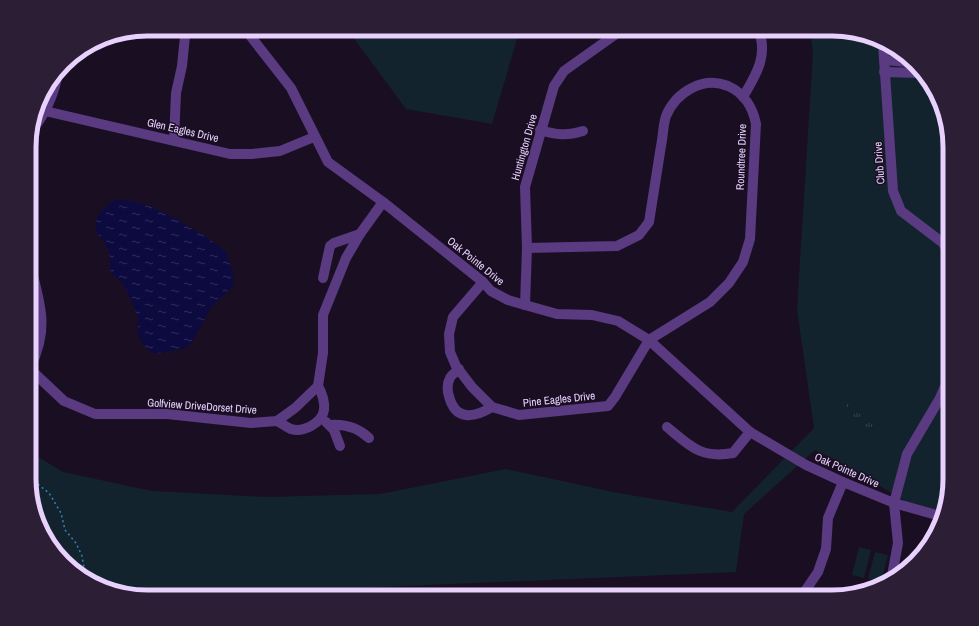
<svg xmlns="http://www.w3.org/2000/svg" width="979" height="626" viewBox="0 0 979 626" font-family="'Archivo Narrow',sans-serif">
<defs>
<pattern id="park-tufts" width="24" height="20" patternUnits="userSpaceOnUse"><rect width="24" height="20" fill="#12232d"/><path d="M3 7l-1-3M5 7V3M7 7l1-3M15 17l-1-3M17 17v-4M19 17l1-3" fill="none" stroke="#34424c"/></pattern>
<pattern id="water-ripples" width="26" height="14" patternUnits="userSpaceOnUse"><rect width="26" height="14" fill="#0d0a40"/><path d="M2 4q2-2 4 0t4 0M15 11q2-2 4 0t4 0" fill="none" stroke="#302d5d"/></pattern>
</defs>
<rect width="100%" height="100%" fill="#1a0e23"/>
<!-- grass -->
<g fill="#12232d">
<path d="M347,29h173l-28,95 -86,-15z"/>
<path d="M810,29h22l65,20 37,39 16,51v348l-12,34 -91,-55 -32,-16 -71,64 -8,58 -589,25 -65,-20 -37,-39 -15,-44v-42l33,20 89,19 115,6 113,-3 126,-25 112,24 114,19 82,-84 -17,-119 16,-256z"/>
<path d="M859,547l12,3 -7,28 -12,-3z"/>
<path d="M875,552l13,3 -7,27 -13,-3z"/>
</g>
<!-- park -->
<path fill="url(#park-tufts)" d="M850,398l5,2 4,11 12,1 6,3 1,7c-10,10 -25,9 -31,-6 -1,-4 0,-9 -1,-13z"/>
<!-- water -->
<g fill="url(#water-ripples)">
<path d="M441,29h32l-4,5 -19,2z"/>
<path d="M115,200h13l21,6 20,9 37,22 20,14 8,27 -1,8 -22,21 -18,34 -7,7 -29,6 -9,-4 -6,-7 -4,-9v-16l-7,-18 -9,-18 -11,-9c-2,-9 0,-16 -3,-24 -3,-7 -10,-13 -12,-19 -3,-14 9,-23 19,-30z"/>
</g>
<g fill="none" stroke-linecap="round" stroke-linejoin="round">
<!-- path -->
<path stroke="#3086b3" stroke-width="1.5" stroke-dasharray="2 3" stroke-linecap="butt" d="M30,478l19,15 12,20 4,17 11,13 6,13 4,23"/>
<!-- minor -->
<g stroke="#5a3a81" stroke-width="10">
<path d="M245,29l46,59 37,74 55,40 100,80 8,9 17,9 17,5 32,9 35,1 26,6 31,19 101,92 56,33 37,17 51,21 46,13"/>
<path d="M883,44l10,147 8,20 42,32 7,13"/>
<path d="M884,60l25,2"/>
<path d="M884,72l36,1"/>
<path d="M743,97c13,-22 26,-42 15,-68"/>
<path d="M45,111l185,43h22l28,-3 34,-14"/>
<path d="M540,130c16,5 27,6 43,1"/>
<path d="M30,133c15,-18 24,-38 28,-60"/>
<path d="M174,140l2,-47 6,-27 3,-30"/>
<path d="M30,264c10,40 20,64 0,104"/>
<path d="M323,278l7,-32 4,-3 26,-9"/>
<path d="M483,282l-30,35 -4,17 1,18 6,14 16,21 20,20 27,8 89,-9 7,-9 34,-57 61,-38 19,-19 14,-21 7,-23 6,-115c-3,-16 -12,-31 -28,-38 -25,-10 -52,6 -62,30 -3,9 -3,21 -5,30 -4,25 -8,51 -12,76l-10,13 -22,11 -90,2"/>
<path d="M525,305l2,-57 -2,-61 29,-101 10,-15 59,-42"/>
<path d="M30,369l34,32 31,13h72l84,9 26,-2 18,-13 23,-22 5,-33v-38l23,-57 14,-24 23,-32"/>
<path d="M459,369c-3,3 -8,6 -9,9 -3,5 -3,13 -1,18 6,25 25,22 43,11"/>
<path d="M277,421c4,2 9,6 14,8 12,4 31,-6 33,-19 1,-9 -2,-17 -6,-24"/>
<path d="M326,422l8,8 6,16"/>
<path d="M331,425c15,-1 27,3 38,13"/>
<path d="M667,427c23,19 34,32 66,26l17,-21"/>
<path d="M891,581l7,-38 -4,-40 13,-49 33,-56 10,-23"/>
<path d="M801,597l17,-25 8,-23 2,-31 15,-36"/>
</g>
</g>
<g text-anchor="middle" stroke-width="3" stroke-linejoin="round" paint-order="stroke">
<!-- street labels -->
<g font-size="11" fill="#e9d1fe" stroke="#1a0e23">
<text transform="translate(183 130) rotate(13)" y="4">Glen Eagles Drive</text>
<text transform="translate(524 147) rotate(-74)" y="4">Huntington Drive</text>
<text transform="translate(741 157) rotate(-88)" y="4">Roundtree Drive</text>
<text transform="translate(879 163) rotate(-94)" y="4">Club Drive</text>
<text transform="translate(476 261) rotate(39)" y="4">Oak Pointe Drive</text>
<text transform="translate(559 399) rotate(-6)" y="4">Pine Eagles Drive</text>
<text transform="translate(202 406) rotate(4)" y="4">Golfview DriveDorset Drive</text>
<text transform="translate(847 470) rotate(24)" y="4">Oak Pointe Drive</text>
</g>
</g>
<!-- crop -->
<path d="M0 0H979V626H0ZM147 36H832A111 111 0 0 1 943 147V479A111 111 0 0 1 832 590H147A111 111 0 0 1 36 479V147A111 111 0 0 1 147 36Z" fill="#2b1e35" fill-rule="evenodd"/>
<path fill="none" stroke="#e9d1fe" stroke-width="5" d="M147 36H832A111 111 0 0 1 943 147V479A111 111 0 0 1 832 590H147A111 111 0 0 1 36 479V147A111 111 0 0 1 147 36Z"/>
</svg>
